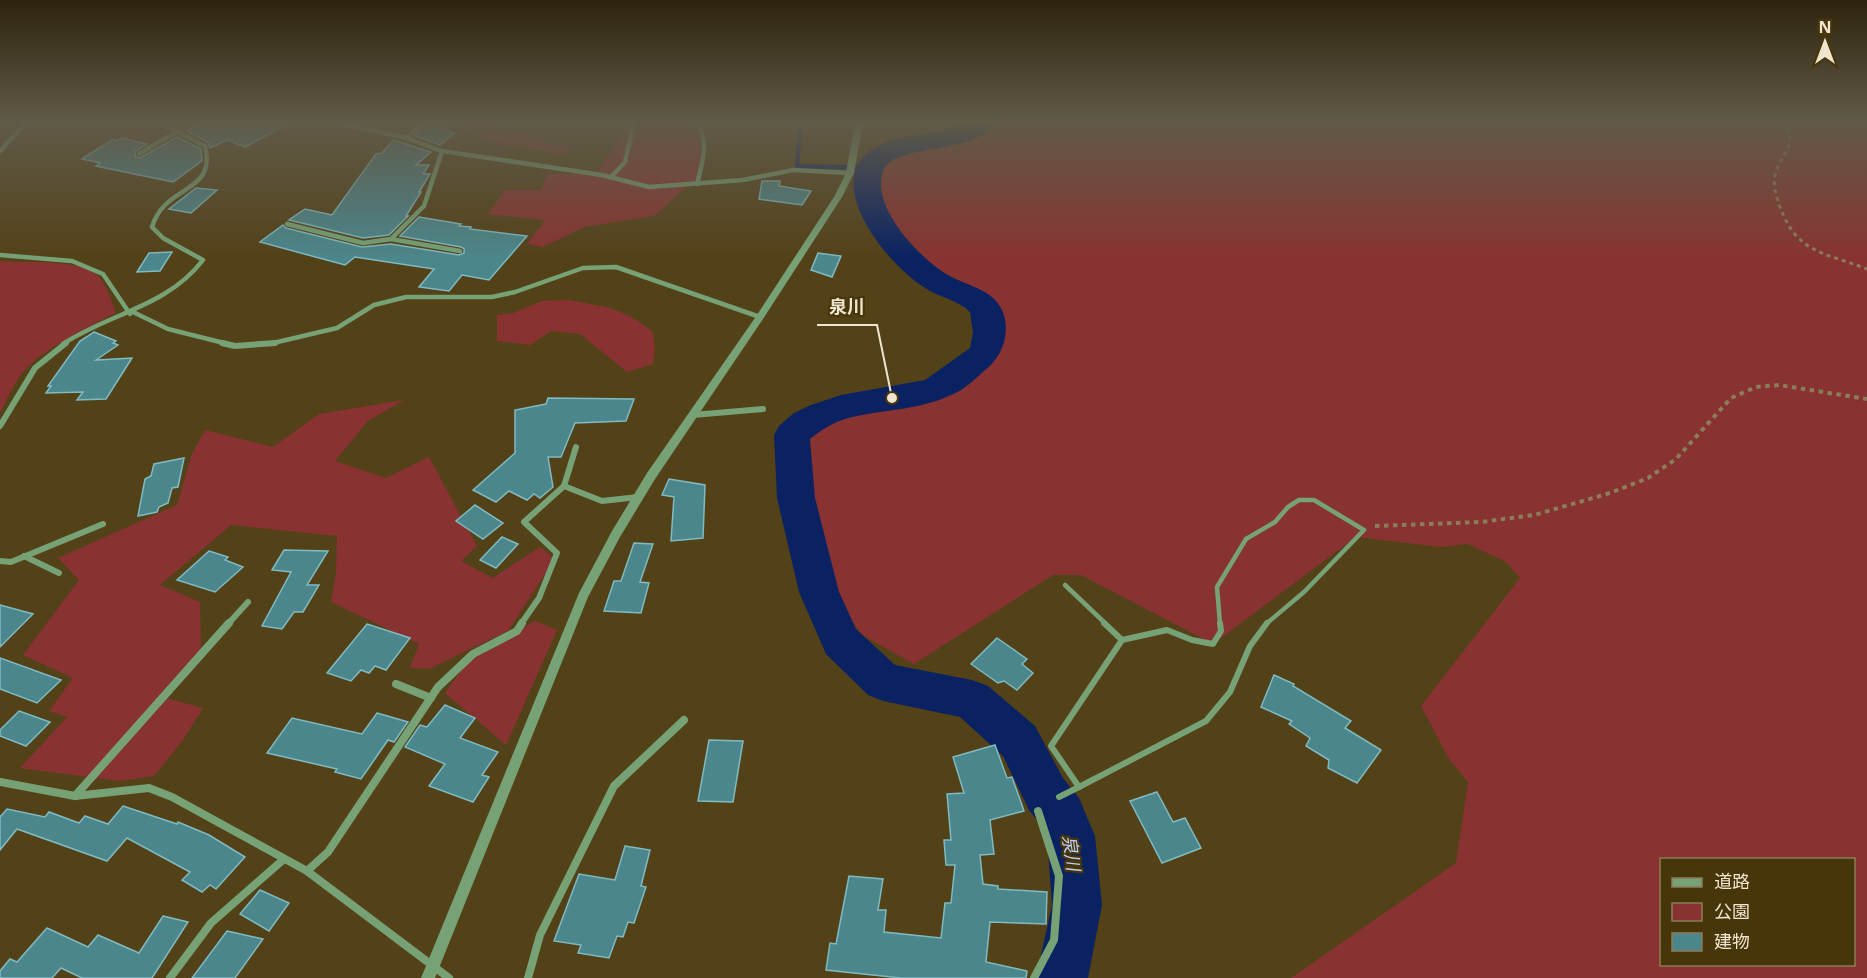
<svg xmlns="http://www.w3.org/2000/svg" width="1867" height="978" viewBox="0 0 1867 978" font-family="'Noto Sans','Noto Sans JP',sans-serif">
<rect width="100%" height="100%" fill="#534118"/>
<!-- green -->
<g fill="#883331" fill-rule="evenodd">
<path d="M460,122h25l86,27 -8,6 -68,-13 -32,-12z"/>
<path d="M631,122h56l4,2 8,15 3,34 -48,43 -70,11 -41,20 -16,-3 18,-24 -57,-6 17,-24h36l6,-16h49z"/>
<path d="M991,122h876v856h-576l165,-115 12,-81 -19,-23 -28,-53 99,-128 -14,-16 -38,-18 -27,3 -85,-10 -143,107 -132,-69h-28l-139,89 -52,-29 -65,-89 -3,-105 36,-29 117,-23 46,-34 1,-48 -18,-18 -80,-41 -31,-49 5,-29zM1662,860h192v104h-192z"/>
<path d="M0,261c23,2 81,-2 97,14 10,9 14,25 19,38 -23,11 -70,35 -87,53 -14,13 -21,31 -29,47z"/>
<path d="M568,300c39,7 53,7 85,32l2,17 -2,15 -26,8 -47,-38 -29,-3 -21,14 -33,-4v-26l16,-2 29,-12z"/>
<path d="M404,400l-36,21 -33,40 51,17 43,-21 48,89 -16,15 32,17 47,-31 15,12 -47,72 -79,38 -19,-1 9,-24 -88,-42 5,-29 1,-37 -106,-11 -71,60 40,17 1,48 -35,48 37,10 -20,32 -29,36 -35,5 -99,-13 47,-51 -18,-6 24,-33 -50,-23 56,-75 -21,-22 119,-53 15,-51 13,-24 68,17 46,-33z"/>
<path d="M535,621l22,9 -51,115 -61,-52 28,-39z"/>
</g>
<g fill="none" stroke-linecap="round" stroke-linejoin="round">
<!-- stream -->
<path stroke="#0a2262" stroke-width="4.5" d="M801,122l-4,44 74,2"/>
<!-- river -->
<path fill="#0a2262" fill-rule="evenodd" d="M967,122h31c-23,33 -102,21 -114,47 -16,34 33,86 59,103 22,15 52,15 61,43 6,22 -3,43 -20,56 -10,9 -20,19 -33,24 -33,16 -71,14 -106,24 -13,4 -24,11 -35,20l5,59 24,94 17,37 39,36 77,15 16,6 47,40 28,52 16,20 16,38 7,69 -14,73h-52l16,-73 -5,-69 -3,-7 -15,-19 -26,-54 -43,-39 -77,-16 -15,-6 -42,-41 -27,-62 -22,-94 -3,-63 5,-9 15,-13 17,-8 30,-10 84,-15 45,-32 3,-15 -3,-21c-13,-13 -33,-15 -48,-26 -34,-22 -103,-105 -48,-138 27,-16 63,-11 93,-26z"/>
</g>
<!-- building -->
<g fill="#4b868c" stroke="#7fbbc1" stroke-width="1.5">
<path d="M204,122h88l-47,25 -18,-7 -17,8 -2,-6 -22,-11z"/>
<path d="M428,122h27l-11,9 11,2 -15,12 -25,-9z"/>
<path d="M177,137l24,12 1,12 -29,21 -77,-16 4,-3 -18,-4 31,-20 4,2 5,-3 25,6 -12,8v5l5,1z"/>
<path d="M393,140l38,12 -15,13h13l-6,9h7l-11,18h2l-15,24h2l-19,19 -26,3 -74,-18 16,-11 27,6 44,-61 6,-1z"/>
<path d="M762,181h18l-1,5 32,5 -9,14 -43,-6z"/>
<path d="M196,188l21,2 -26,23 -22,-4z"/>
<path d="M419,217l42,7 -2,2 12,1 -1,2 57,7 -38,44 -27,-5 -13,16 -30,-4 15,-18 -79,-12 -10,8 -85,-23 23,-17 3,3 76,19 29,-3 68,11 5,-2v-4l-3,-2 -61,-11z"/>
<path d="M172,252l-12,19 -23,1 12,-19z"/>
<path d="M818,253l23,3 -9,21 -21,-7z"/>
<path d="M94,332l22,9 -3,2 5,2 -22,15 36,-2 -26,41 -29,1 6,-8 -37,1 5,-7h-3l32,-45z"/>
<path d="M548,398l86,1 -8,22 -51,2 -14,34h-13l5,30 -13,11 -6,-4 -7,6 -18,-9 -13,11 -23,-12 42,-37v-43l31,-6z"/>
<path d="M184,458l-6,29 -6,1 -4,15 -9,4 -2,5 -19,4 7,-37 6,-3 3,-12z"/>
<path d="M669,479l36,6 -2,53 -32,3 3,-44 -12,-2z"/>
<path d="M475,505l28,18 -20,16 -27,-18z"/>
<path d="M502,537l16,7 -22,24 -16,-8z"/>
<path d="M634,543l19,1 -13,38 9,1 -8,30 -37,-2 10,-30h7z"/>
<path d="M284,550l44,1 -21,34h12l-16,27h-9l-12,17 -20,-3 29,-54 -19,-2z"/>
<path d="M209,551l19,6 -3,3 18,7 -28,25 -38,-12z"/>
<path d="M0,605l33,9 -33,33z"/>
<path d="M367,624l43,14 -24,32 -11,-4 -6,7 -8,-3 -10,11 -24,-8z"/>
<path d="M997,638l30,21 -5,5 11,9 -16,17 -13,-9 -6,2 -27,-19z"/>
<path d="M0,658l61,22 -24,23 -37,-14z"/>
<path d="M1274,675l20,9 -1,2 58,35 -6,7 36,22 -24,33 -29,-15 1,-8 -23,-14 4,-8 -21,-14 3,-3 -31,-14z"/>
<path d="M445,705l30,13 -15,20 38,14 -16,23 7,2 -16,25 -44,-16 16,-22 -40,-17 15,-22 7,2z"/>
<path d="M19,711l31,11 -24,24 -26,-10v-6z"/>
<path d="M377,713l31,9 -14,20 -6,-2 -27,39 -26,-7 2,-3 -70,-16 25,-35 70,16z"/>
<path d="M709,740l34,1 -10,61 -35,-1z"/>
<path d="M995,745l12,33 5,-1 12,34 -34,9 4,34 -14,1 3,29 15,2v3l49,3 -1,32 -56,-2 -4,40 41,9 -1,7h-125l-75,-8 4,-27 6,1 13,-68 34,3 -5,31h8l-2,22 57,6 4,-35h6l4,-38h-9l-2,-25h7l-4,-46 17,-1 -11,-36z"/>
<path d="M1157,792l16,30 12,-4 16,30 -39,15 -32,-62z"/>
<path d="M123,806l54,18 1,-2 31,13 36,22 -29,32 -6,-4 -8,7 -20,-12 8,-8 -63,-34 -20,23 -90,-32 -17,21v-33l7,-8 38,8 4,-5 30,11 6,-7 23,8z"/>
<path d="M625,846l25,4 -9,36 5,1 -12,36 -6,-1 -5,15 -6,-1 -8,22 -31,-5 3,-8 -27,-4 25,-67 36,6z"/>
<path d="M260,890l29,13 -20,28 -29,-17z"/>
<path d="M163,916l25,6 -36,56h-70l-21,-10 -9,10h-52v-7l10,-12 7,3 30,-34 41,19 10,-12 41,18z"/>
<path d="M227,931l36,8 -28,39h-43z"/>
</g>
<g fill="none" stroke-linecap="round" stroke-linejoin="round">
<!-- path-far1 -->
<path stroke="#8c7d5b" stroke-width="3" stroke-dasharray="4 4" stroke-linecap="butt" d="M1783,122c16,24 0,28 -7,50 -4,11 0,22 3,32 17,50 45,48 88,65"/>
<!-- path -->
<path stroke="#8c7d5b" stroke-width="4" stroke-dasharray="4.5 4.5" stroke-linecap="butt" d="M1375,526l106,-4 53,-7 76,-22 38,-15 28,-19 55,-61 25,-11 23,-2 88,14"/>
<!-- service-far1 -->
<g stroke="#76a276" stroke-width="4.5">
<path d="M1065,585l41,39"/>
<path d="M1220,624l-3,-37 29,-48 29,-17 13,-15 11,-7h15l50,30 -60,62 -38,32"/>
</g>
<!-- service -->
<g stroke="#76a276" stroke-width="6">
<path d="M1104,623l18,17"/>
<path d="M1079,787l-28,-41 71,-106 45,-10 25,10 21,4 8,-13 -1,-8"/>
<path d="M1079,787l127,-66 24,-29 20,-46 17,-23"/>
<path d="M1059,797l20,-10"/>
</g>
<!-- minor-far2 -->
<g stroke="#76a276" stroke-width="4.5">
<path d="M333,122l73,16 36,13 160,24 47,12 94,-7 50,-10 57,3"/>
<path d="M695,122c16,18 7,41 2,62"/>
<path d="M406,138l18,-16"/>
<path d="M0,151l26,-29"/>
<path d="M442,151l-18,55 -33,33 69,12"/>
<path d="M139,154l37,-22"/>
<path d="M611,177l14,-15 9,-40"/>
<path d="M287,224l76,19 28,-4"/>
<path d="M0,255l72,6 31,13 27,40"/>
<path d="M133,312l35,17 60,15"/>
<path d="M63,344c47,-31 104,-37 140,-84l-40,-22 -11,-11c13,-44 65,-32 53,-81l-37,-19 3,-5"/>
<path d="M269,344l68,-16 37,-23 32,-8h86l23,-5 68,-24 33,-1 144,50"/>
</g>
<!-- minor-far1 -->
<g stroke="#76a276" stroke-width="6">
<path d="M222,343l13,3 40,-3"/>
<path d="M693,415l70,-6"/>
<path d="M0,426l35,-58 31,-25"/>
<path d="M564,486l38,15 36,-4"/>
<path d="M24,556l35,17"/>
<path d="M0,561l11,1 92,-38"/>
<path d="M228,624l20,-22"/>
<path d="M521,624l18,-26 18,-45 -33,-31 40,-36 12,-39"/>
</g>
<!-- minor -->
<g stroke="#76a276" stroke-width="8">
<path d="M396,684l35,14"/>
<path d="M0,782l75,14 74,-8 23,9 135,74 142,107"/>
<path d="M75,796l154,-173"/>
<path d="M307,871l21,-19 110,-165 35,-33 44,-23 5,-8"/>
<path d="M170,978l41,-55 73,-64"/>
<path d="M528,978l12,-43 74,-149 70,-66"/>
<path d="M1034,978l20,-38 5,-64 -21,-65"/>
</g>
<!-- tertiary -->
<path fill="#76a276" fill-rule="evenodd" d="M855,122h8l-9,51 -12,24 -79,122 -108,160 -35,58 -32,60 -153,381h-14l158,-385 33,-62 35,-58 110,-158 77,-118 12,-24z"/>
</g>
<!-- sky -->
<linearGradient id="sky" x2="0" y2="1"><stop stop-color="#2e240d"/><stop offset="0.47" stop-color="#605a48"/><stop offset="1" stop-color="#605a48" stop-opacity="0"/></linearGradient>
<rect width="1867" height="259" fill="url(#sky)"/>
<g text-anchor="middle" stroke-width="4.5" stroke-linejoin="round" paint-order="stroke">
<!-- water labels -->
<g font-size="18" font-style="italic" fill="#bdd1f8" stroke="#48360b">
<text transform="translate(1071 853) rotate(82)" y="6">泉川</text>
</g>
</g>
<!-- callouts -->
<path fill="none" stroke="#f0e5cf" stroke-width="2" d="M892 398L877 325H817"/>
<circle fill="#f0e5cf" stroke="#48360b" stroke-width="2" cx="892" cy="398" r="6"/>
<g font-size="18" text-anchor="middle" font-weight="bold" fill="#f0e5cf" stroke="#48360b" stroke-width="4.5" stroke-linejoin="round" paint-order="stroke">
<text x="847" y="313">泉川</text>
</g>
<!-- legend -->
<rect x="1660" y="858" width="195" height="108" fill="#48360b" stroke="#8b7c59" stroke-width="1.5"/>
<rect x="1672" y="878" width="30" height="9" fill="#76a276" stroke="#8b7c59" stroke-width="1.5"/>
<text x="1714" y="888" font-size="18" fill="#f0e5cf">道路</text>
<rect x="1672" y="903" width="30" height="18" fill="#883331" stroke="#8b7c59" stroke-width="1.5"/>
<text x="1714" y="918" font-size="18" fill="#f0e5cf">公園</text>
<rect x="1672" y="933" width="30" height="18" fill="#4b868c" stroke="#8b7c59" stroke-width="1.5"/>
<text x="1714" y="948" font-size="18" fill="#f0e5cf">建物</text>
<!-- north arrow -->
<g transform="translate(1825 42)" stroke="#48360b" stroke-width="4.5" paint-order="stroke">
<path d="M0-4.5L10 22L0 15L-10 22Z" fill="#f0e5cf"/>
<text y="-9" font-size="16" font-weight="bold" text-anchor="middle" fill="#f0e5cf">N</text>
</g>
</svg>
